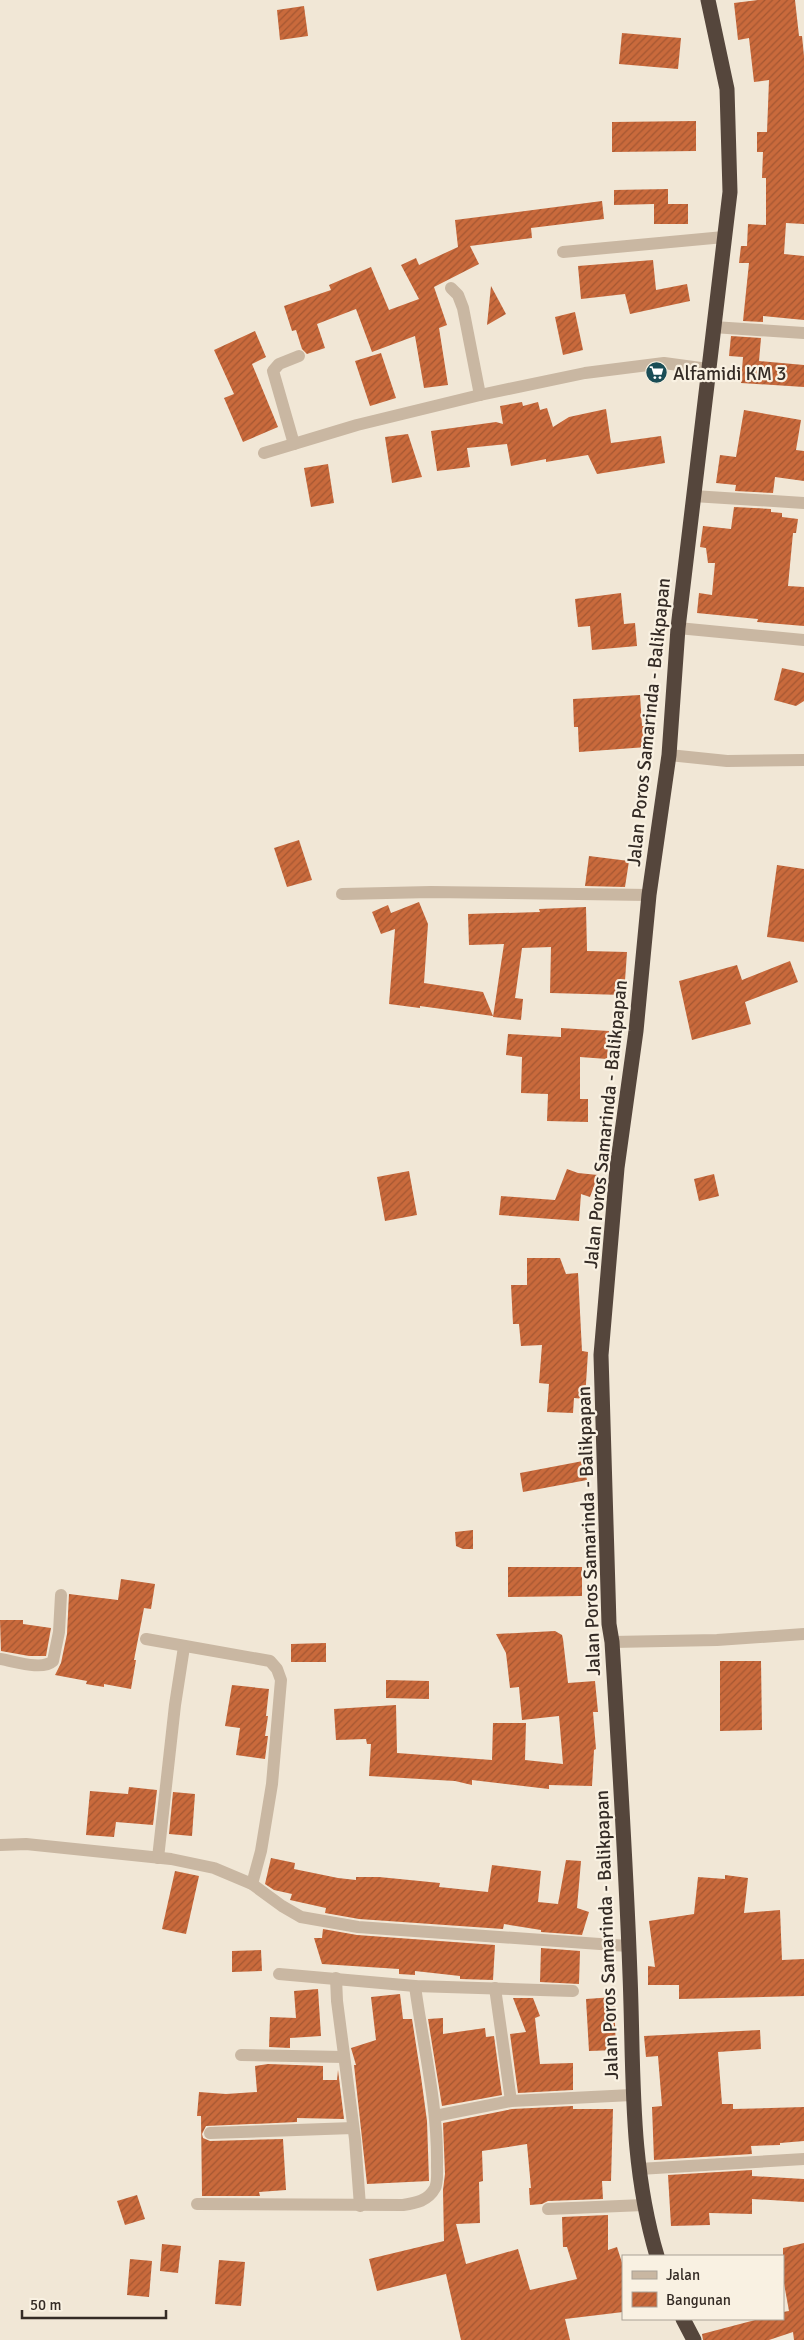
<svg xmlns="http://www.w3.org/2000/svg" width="804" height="2340" viewBox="0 0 804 2340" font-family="Signika,sans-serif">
<defs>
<pattern id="building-hatch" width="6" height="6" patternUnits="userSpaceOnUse" patternTransform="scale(1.25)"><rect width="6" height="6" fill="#c96a3c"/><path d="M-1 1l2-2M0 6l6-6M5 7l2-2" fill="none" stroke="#a45732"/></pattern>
</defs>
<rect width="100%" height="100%" fill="#f1e7d6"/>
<!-- building -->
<g fill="url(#building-hatch)">
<path d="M758,0h37l4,36h3l2,20v168l-18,-1 -2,31 20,2v64l-41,-4v6l-20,-1 6,-58h-10l2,-17h6l1,-22 18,1v-47h-4l1,-26h-6v-20h10l2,-52 -15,2 -5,-44 -11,2 -4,-37z"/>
<path d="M304,6l4,30 -28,4 -3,-30z"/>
<path d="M622,33l59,5 -3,31 -59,-5z"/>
<path d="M696,121v30l-84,1v-30z"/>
<path d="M668,189v15h-5h25v20h-34v-20l-40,1v-15z"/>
<path d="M602,201l2,18 -73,9 1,10 -62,8 9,18 -45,23 13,38 -8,3 9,57 -24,3 -9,-52 -43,16 -16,-43 -39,15 8,24 -18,6 -5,-5 -6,-19 -4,1 -8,-25 47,-16 -2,-5 42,-18 18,43 30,-11 -18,-34 15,-7 3,7 39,-18 -3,-27z"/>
<path d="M653,260l3,30 31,-6 3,17 -60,13 -5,-20 -44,5 -3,-33z"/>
<path d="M491,286l15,28 -19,11z"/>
<path d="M575,312l8,38 -20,5 -8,-38z"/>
<path d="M255,331l11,26 -14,7 26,63 -35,15 -19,-44 10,-4 -20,-44z"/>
<path d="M731,336l30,2 -2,23 45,4v22l-63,-4 2,-26 -14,-1z"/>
<path d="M381,353l15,45 -26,8 -15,-45z"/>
<path d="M522,402l1,4 15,-4 2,8 7,-2 6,19 16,-10 37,-8 5,34 50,-7 4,27 -68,11 -9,-19 -42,7v-3l-35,7 -4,-22 -40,4 3,19 -33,4 -6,-40 65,-9 7,2 -3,-18z"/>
<path d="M744,410l57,10 -5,30 8,1v30l-29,-4 -2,16 -38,-2 1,-6 -20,-2 4,-28 16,2z"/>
<path d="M408,434l14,43 -30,6 -7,-46z"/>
<path d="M328,464l6,39 -23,4 -7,-39z"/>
<path d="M734,507l37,2v3l11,1v4l16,2 -2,14h-3l-5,53 16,1v39l-47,-4 1,-3 -61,-6 2,-20 13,2 3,-32h-7l-2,-15 -6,-1 3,-21 28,3z"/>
<path d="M621,593l3,31 11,-1 2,23 -45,4 -2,-24 -12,1 -3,-28z"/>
<path d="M782,668l22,5v28l-8,5 -22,-6z"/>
<path d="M640,695l2,31h4l1,21 -68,5 -1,-25h-4l-1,-28z"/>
<path d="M299,840l13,40 -25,7 -13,-39z"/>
<path d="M589,856l40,5 -4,26 -40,-1z"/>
<path d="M777,865l27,4v73l-37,-5z"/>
<path d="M419,902l9,22 -4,59 59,9 10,24 -73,-10v2l-31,-4 6,-75 -14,5 -9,-22 16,-7 3,8z"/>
<path d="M586,907l1,44 40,1 -3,43 -74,-2 1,-46 -29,1 -7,50 8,1 -2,21 -28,-3 11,-73 -35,1 -1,-31 72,-2 -1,-3z"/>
<path d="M790,961l8,21 -53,20 6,22 -59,16 -13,-59 58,-16 5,15z"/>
<path d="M561,1028l48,3 -2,28 -27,-2v42h8v23l-41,-1 1,-27 -27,-1 1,-36 -16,-2 2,-21 53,3z"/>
<path d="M567,1169l11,4 20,2 -8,22 -9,-3 -2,27 -80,-6 2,-19 54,4z"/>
<path d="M409,1171l8,44 -32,6 -8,-44z"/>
<path d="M714,1174l5,22 -20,5 -5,-22z"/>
<path d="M527,1258h33l6,16 12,-1 4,78 6,1 -3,47 -11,-1 -1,15 -26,-1 2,-28 -10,-1 3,-38 -21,1 -2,-22h-6l-2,-39h16z"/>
<path d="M583,1461l4,19 -64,12 -3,-19z"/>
<path d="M473,1530v19h-10l-7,-3 -1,-14z"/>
<path d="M508,1567h74v29l-74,1z"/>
<path d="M121,1579l34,5 -4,25 -7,-1 -10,52h2l-5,29 -27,-5v3l-18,-3 1,-3 -32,-6 6,-12 6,-29 2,-40 49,6z"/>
<path d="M0,1620h23v4l28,4 -5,28h-17l-28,-5z"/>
<path d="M555,1631l7,4 1,4 5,44 27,-2 3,31h-5l3,37 -2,1 -2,36 -43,-1v4l-77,-9v5l-17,-4 -86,-5 2,-32h-4l-1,-5 -30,1 -2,-31 62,-4 1,48 95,7 1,-37h33l-1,37 38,4 -4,-48 -37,4 -3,-33 -9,1 -4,-35 -10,-19z"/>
<path d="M326,1643v19h-35v-18z"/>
<path d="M720,1661h41l1,69 -42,1z"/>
<path d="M386,1680l43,1v18l-43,-1z"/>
<path d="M232,1685l37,4 -3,27h2l-3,20h3l-3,23 -29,-4 4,-27 -15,-2z"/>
<path d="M129,1787l28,3 -4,35 -37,-3 -2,15 -28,-2 4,-44 38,3z"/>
<path d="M173,1792l22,2 -3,42 -23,-2z"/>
<path d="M271,1858l24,5 -1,6 44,9 18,2v-3h23l61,6 -1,4 49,5 4,-27 49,6 -3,31 20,2 8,-44 15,1 -4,47 12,4 -7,23 -41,-3v-2l-37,-6 -1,5 -144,-10 -34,-6 1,-5 -36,-8 2,-6 -18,-4 -9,-6z"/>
<path d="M175,1871l24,5 -13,58 -24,-5z"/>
<path d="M725,1875l23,3 -4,35 36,-3 2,50 22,-1v37l-125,3v-14h-31v-19l7,1 -6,-46 45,-7 4,-37 27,2z"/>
<path d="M323,1929l34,6 138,10 -2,35 -33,-1v-3l-45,-5v4l-16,-1v-5l-77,-5 -8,-26h8z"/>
<path d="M541,1948l39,3 -1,33 -39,-2z"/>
<path d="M261,1950l1,21 -30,1v-21z"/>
<path d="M318,1989l3,47 -31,2v10l-21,-1 1,-30 26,1 -2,-27z"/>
<path d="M400,1994l3,25h9l9,58 6,44 2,60 -62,3 -13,-119h2l-5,-17 25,-8 -5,-43z"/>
<path d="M614,1997l2,53 -27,1 -3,-52z"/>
<path d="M513,1998h20l7,18 -5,2 5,46 33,-1v27l-55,3 -8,-59 16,-2z"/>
<path d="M443,2018v16l42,-6 1,9 8,-1 8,59 -60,11 -14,-87z"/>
<path d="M760,2030l1,19 -43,3 4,52h11v5l71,-2v34l-24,2v2l-29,1 1,8 -98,6 -2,-53 10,-1 -4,-50 -12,1 -2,-21z"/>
<path d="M268,2064l55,2v14h14l1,-10 6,49 -47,-1v4l-91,4 -4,8 1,4 7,3 73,-2 3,51 -27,2 1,4h-58l-1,-80h-4l2,-24 27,2 31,-2 -2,-26z"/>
<path d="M573,2106v3h40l-2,72h-9l1,18 -55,2 -6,3 -12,1 -1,-17h2l-4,-44 -45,7 1,30 -4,1 1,41 -24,1 10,40 52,-15 12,41 47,-11 -10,-32h-4l-1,-30 46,-2v35l9,-3 6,19v46l-58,7 5,21h-109l-15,-66 -69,17 -8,-32 75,-18 -1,-51 2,-16 -2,-51 69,-14z"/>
<path d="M752,2170v6l52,3v23l-52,-3v15l-43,-1 1,12 -39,1 -3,-51z"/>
<path d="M137,2195l8,24 -20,6 -8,-24z"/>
<path d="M804,2243v97h-10l-1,-8 -24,8h-66l-1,-6 57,-15h24v-7l6,-1 -6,-33v-30z"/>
<path d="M162,2244l19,2 -3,27 -18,-2z"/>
<path d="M130,2259l22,2 -3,36 -22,-2z"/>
<path d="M219,2260l26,2 -4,44 -26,-2z"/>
</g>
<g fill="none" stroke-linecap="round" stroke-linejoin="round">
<!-- street -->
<g stroke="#c9b7a2" stroke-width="12">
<path d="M563,252l161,-15"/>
<path d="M451,288l7,7 5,13 17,87"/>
<path d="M713,327l91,6"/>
<path d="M294,444l-21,-73 6,-7 20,-8"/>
<path d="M264,453l93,-28 123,-30 105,-22 79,-10 44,6"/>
<path d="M693,496l111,7"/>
<path d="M678,628l126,12"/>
<path d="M669,755l58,6 77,-1"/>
<path d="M342,894l89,-2 218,3"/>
<path d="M146,1639l124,22 7,8 4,11 -9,104 -11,67 -9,33"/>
<path d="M612,1642l105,-2 87,-6"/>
<path d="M0,1659c14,2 42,12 53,2l6,-29 2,-37"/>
<path d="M0,1845l26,-1 145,15 43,9 38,16 30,22 19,11 57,10 270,19"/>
<path d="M158,1858l17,-153 9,-58"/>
<path d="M279,1974l136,12 158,5"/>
<path d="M336,1978l1,23 18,138 5,67"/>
<path d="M495,1988l16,113"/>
<path d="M241,2055l103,2"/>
<path d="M435,2116l76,-15 121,-6"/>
<path d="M210,2133l143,-5"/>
<path d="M639,2169l165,-10"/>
<path d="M197,2204l206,1c13,-2 25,-4 32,-17 3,-6 2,-16 2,-23 1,-60 -14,-119 -22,-179"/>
<path d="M548,2209l96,-4"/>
</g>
<!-- highway -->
<g stroke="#55463c" stroke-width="15">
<path d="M657,2256c-28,-94 -23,-185 -27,-281 -4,-111 -11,-222 -18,-333l-3,-18 -8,-269 16,-187 19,-137 13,-136 20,-140 9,-127 52,-436 -3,-103 -19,-89"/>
<path d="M683,2319l11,21"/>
</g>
</g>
<!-- icons -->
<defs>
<symbol id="supermarket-disc" viewBox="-11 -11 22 22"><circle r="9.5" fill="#1a4d56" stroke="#f9f1e2"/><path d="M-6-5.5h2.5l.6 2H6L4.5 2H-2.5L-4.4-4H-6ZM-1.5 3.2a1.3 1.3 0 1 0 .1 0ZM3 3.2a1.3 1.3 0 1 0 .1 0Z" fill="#fff"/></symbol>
</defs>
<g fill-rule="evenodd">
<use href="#supermarket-disc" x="644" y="360" width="25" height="25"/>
</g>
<g text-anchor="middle" stroke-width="4.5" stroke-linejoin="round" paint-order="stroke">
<!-- poi labels -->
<g font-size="19" fill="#342b25" stroke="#f9f1e2" text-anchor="start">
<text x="673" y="380">Alfamidi KM 3</text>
</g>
<!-- street labels -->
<g font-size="19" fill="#342b25" stroke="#f9f1e2">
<text transform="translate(648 722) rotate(-84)" y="7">Jalan Poros Samarinda - Balikpapan</text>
<text transform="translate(605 1124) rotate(-84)" y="7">Jalan Poros Samarinda - Balikpapan</text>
<text transform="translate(588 1531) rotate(-92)" y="7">Jalan Poros Samarinda - Balikpapan</text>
<text transform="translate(606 1935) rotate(-92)" y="7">Jalan Poros Samarinda - Balikpapan</text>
</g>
</g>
<!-- legend -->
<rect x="622" y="2255" width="162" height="65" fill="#f9f1e2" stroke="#aaa296"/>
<rect x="632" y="2271" width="25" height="8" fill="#c9b7a2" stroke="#aaa296"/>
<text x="666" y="2280" font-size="15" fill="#342b25">Jalan</text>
<rect x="632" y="2292" width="25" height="15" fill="url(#building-hatch)" stroke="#aaa296"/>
<text x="666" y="2305" font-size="15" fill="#342b25">Bangunan</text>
<!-- scale -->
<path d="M22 2310v8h144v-8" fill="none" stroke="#342b25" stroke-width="2.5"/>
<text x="30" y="2310" font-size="15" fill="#342b25" stroke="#f9f1e2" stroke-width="4" paint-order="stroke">50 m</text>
</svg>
